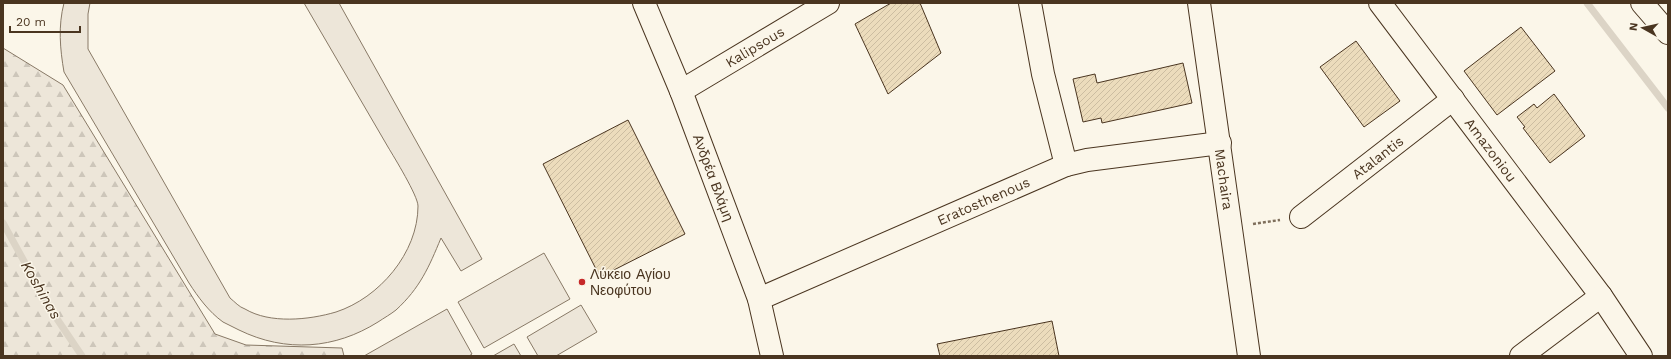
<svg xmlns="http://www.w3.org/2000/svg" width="1671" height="359" viewBox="0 0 1671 359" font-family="'Work Sans',sans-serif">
<defs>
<pattern id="forest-firs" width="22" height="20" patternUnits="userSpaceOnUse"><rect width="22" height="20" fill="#ede6d9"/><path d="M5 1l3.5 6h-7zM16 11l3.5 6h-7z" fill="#cdc6ba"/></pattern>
<pattern id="building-hatch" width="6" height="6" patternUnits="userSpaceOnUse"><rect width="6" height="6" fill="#ecdcbc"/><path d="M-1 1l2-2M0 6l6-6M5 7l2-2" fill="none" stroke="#ccbda1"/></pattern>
</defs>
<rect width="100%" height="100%" fill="#fbf6e9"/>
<!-- forest -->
<path fill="url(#forest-firs)" stroke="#887966" d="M3,48l60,37 152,249 31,11 96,3 2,8h-341z"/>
<!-- pitch -->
<g fill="#ede6d9" stroke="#887966">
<path d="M64,3h26l-2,11v35l142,249c5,4 9,9 15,11 25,15 64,11 91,3 43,-14 82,-59 82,-106 0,-10 -24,-49 -30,-59 -28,-48 -56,-96 -84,-144h35l143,256 -21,12 -20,-33c-12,29 -21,50 -45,72 -5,4 -12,8 -18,12 -43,27 -92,31 -139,8 -5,-3 -11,-5 -16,-8 -14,-10 -25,-25 -34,-39l-125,-211c-4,-23 -6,-46 0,-69z"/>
<path d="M544,253l26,46 -86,49 -26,-46z"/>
<path d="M581,305l16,27 -41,24h-18l-11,-19z"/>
<path d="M447,309l25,45 -3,2h-105z"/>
<path d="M514,344l7,12h-28z"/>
</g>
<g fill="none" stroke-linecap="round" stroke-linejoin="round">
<!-- stream -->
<g stroke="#dcd4c6" stroke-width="7">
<path d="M1587,3l81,105"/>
<path d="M3,223l48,87 31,46"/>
</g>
</g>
<!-- building -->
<g fill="url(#building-hatch)" stroke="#4a3520">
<path d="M891,3h29l21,50 -53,41 -33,-70z"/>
<path d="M1521,27l34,44 -58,44 -33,-44z"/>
<path d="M1356,41l44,60 -36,26 -44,-60z"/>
<path d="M1183,63l9,40 -90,20 -1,-5 -18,4 -10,-43 22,-5 2,9z"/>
<path d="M1554,94l31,42 -35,27 -27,-35 2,-1 -8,-10 17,-13 3,4z"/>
<path d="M628,120l57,114 -85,43 -57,-113z"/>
<path d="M1052,321l7,35h-119l-3,-12z"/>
</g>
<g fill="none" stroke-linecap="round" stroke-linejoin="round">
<defs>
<g id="minor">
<path id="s1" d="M644,3l37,88 78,208 13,57"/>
<path d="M1030,3l13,71 23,91"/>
<path id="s2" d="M1199,3l50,353"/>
<path id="s3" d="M1380,3l221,293 40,60"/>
<path d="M1642,3l26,30"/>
<path id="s4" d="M681,91l147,-88"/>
<path id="s5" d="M1301,217l152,-118"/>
<path id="s6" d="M759,299l307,-134 21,-5 133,-17"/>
<path d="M1521,356l80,-60"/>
</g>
</defs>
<!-- minor casing -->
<use href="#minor" stroke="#4a3520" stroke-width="24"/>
<!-- path -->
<path stroke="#7f6f5c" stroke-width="2.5" stroke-dasharray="3 2" stroke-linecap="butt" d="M1253,224l27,-4"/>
<!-- minor -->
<use href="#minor" stroke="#fbf6e9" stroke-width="22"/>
</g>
<!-- markers -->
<circle fill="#c62828" stroke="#fbf6e9" stroke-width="1.5" cx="582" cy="282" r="4"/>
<g text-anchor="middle" stroke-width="3" stroke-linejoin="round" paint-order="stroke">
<!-- street labels -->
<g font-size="14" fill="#4a3520" stroke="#fbf6e9">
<text dy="5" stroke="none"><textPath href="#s4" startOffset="86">Kalipsous</textPath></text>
<text dy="5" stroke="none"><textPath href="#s3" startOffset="184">Amazoniou</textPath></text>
<text dy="5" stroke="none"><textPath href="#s5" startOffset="97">Atalantis</textPath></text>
<text dy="5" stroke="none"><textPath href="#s1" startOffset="188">Ανδρέα Βλάμη</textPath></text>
<text dy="5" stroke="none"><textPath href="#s2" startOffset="178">Machaira</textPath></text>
<text dy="5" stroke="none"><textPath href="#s6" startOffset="245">Eratosthenous</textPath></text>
</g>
<!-- poi labels -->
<g font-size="14" fill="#4a3520" stroke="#fbf6e9" text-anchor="start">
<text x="590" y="279">Λύκειο Αγίου<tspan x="590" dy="16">Νεοφύτου</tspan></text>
</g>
<!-- water labels -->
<g font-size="15" font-style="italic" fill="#4a3520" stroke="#fbf6e9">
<text transform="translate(41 290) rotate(60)" y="5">Koshinas</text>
</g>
</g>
<!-- border -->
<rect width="1671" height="359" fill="none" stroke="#4a3520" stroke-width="8"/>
<!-- north arrow -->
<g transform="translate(1643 28) rotate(278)" stroke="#fbf6e9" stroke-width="3" paint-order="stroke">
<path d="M0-3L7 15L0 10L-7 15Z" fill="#4a3520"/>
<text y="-6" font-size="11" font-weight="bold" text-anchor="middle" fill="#4a3520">N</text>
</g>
<!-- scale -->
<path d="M10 26v6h70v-6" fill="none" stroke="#4a3520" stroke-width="2"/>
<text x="16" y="26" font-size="12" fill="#4a3520" stroke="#fbf6e9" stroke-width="3" paint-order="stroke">20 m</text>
</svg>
